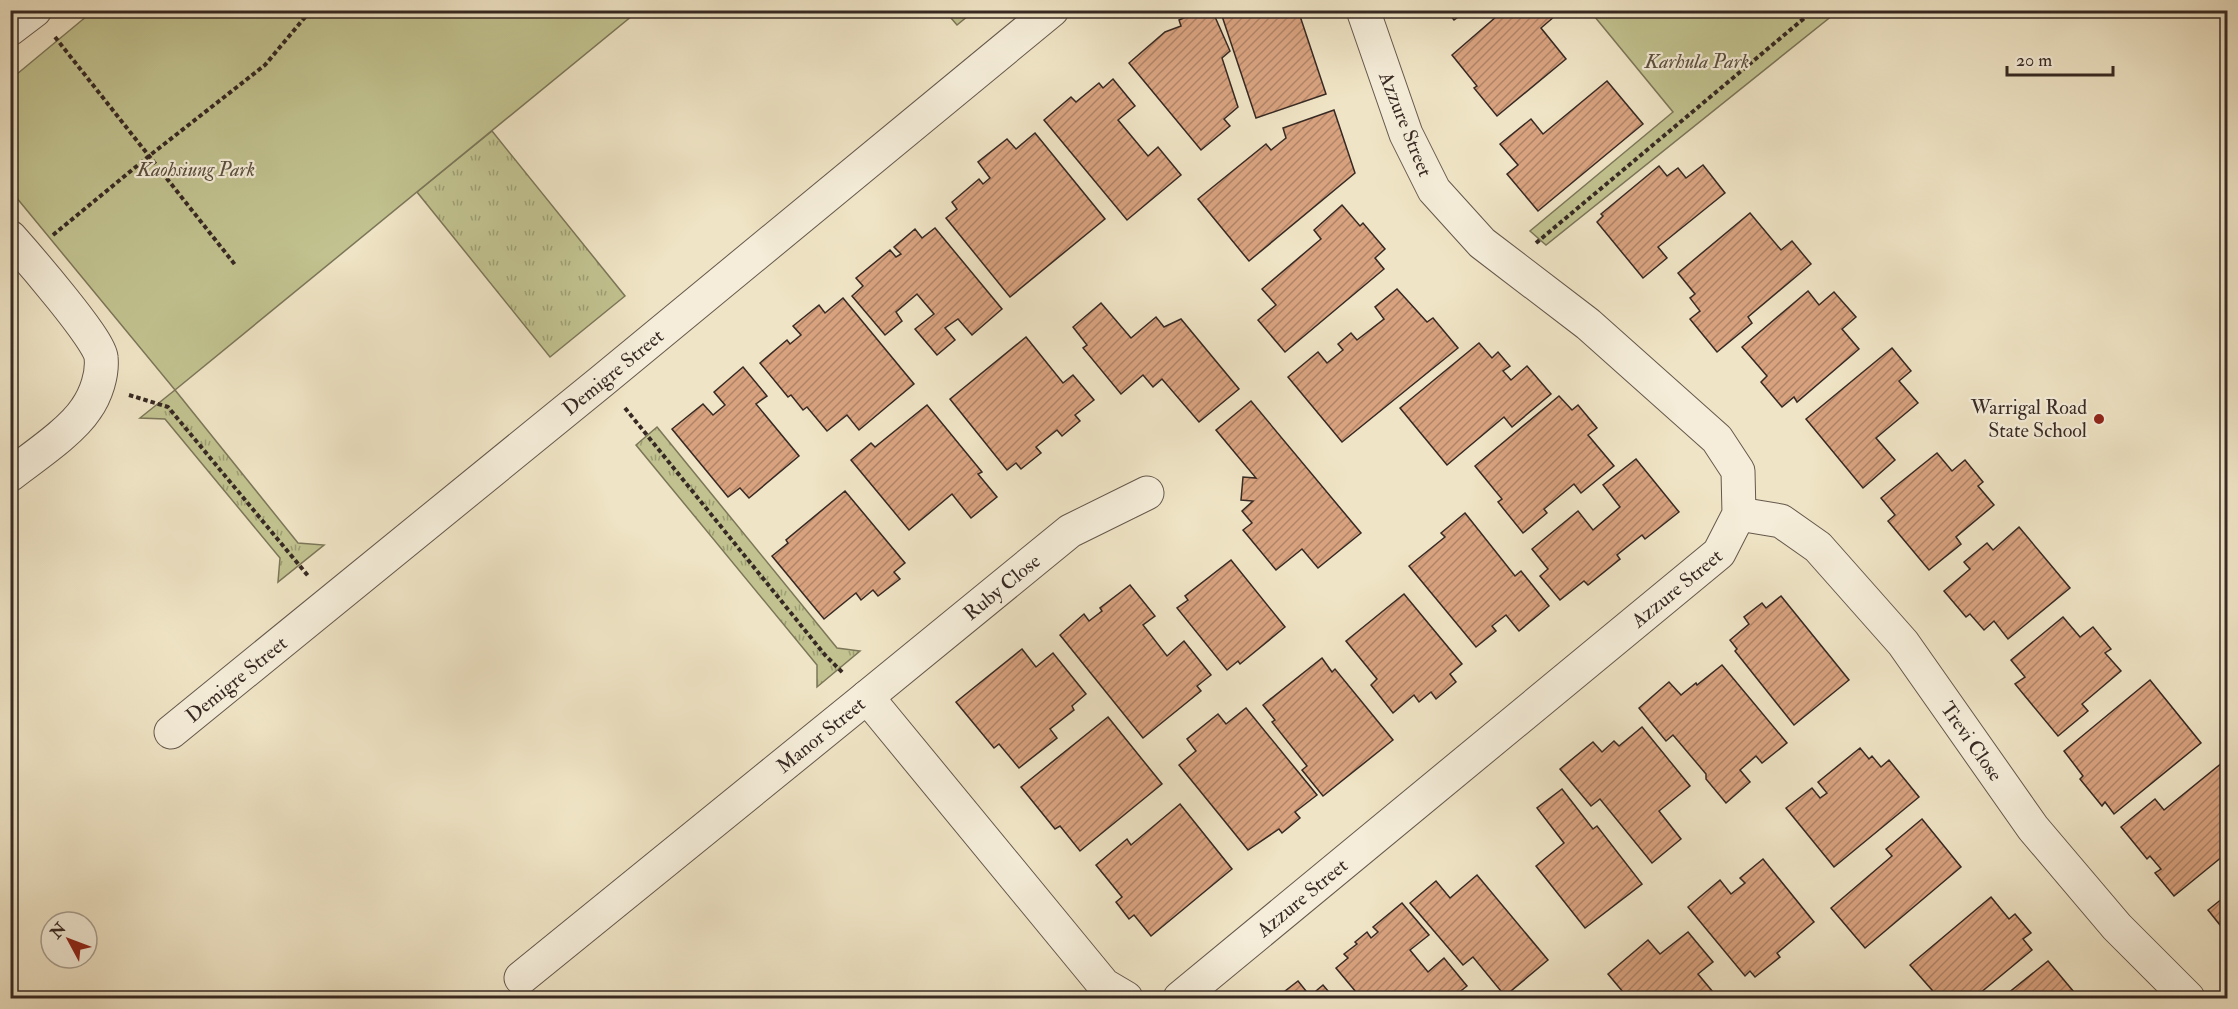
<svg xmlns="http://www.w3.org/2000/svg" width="2238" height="1009" viewBox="0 0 2238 1009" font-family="'IM FELL Double Pica',serif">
<defs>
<pattern id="grass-tufts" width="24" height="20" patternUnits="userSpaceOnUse" patternTransform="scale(1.5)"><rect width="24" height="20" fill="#c1c28f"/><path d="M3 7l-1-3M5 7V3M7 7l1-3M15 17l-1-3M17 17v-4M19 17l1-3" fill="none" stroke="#9e9e74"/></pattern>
<pattern id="building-hatch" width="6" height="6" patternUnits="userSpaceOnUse" patternTransform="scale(1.5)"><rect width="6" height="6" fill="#d8a27f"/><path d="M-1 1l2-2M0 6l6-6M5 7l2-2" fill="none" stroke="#b08468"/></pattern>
</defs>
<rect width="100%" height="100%" fill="#efe4c5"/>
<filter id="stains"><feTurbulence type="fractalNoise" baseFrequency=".00333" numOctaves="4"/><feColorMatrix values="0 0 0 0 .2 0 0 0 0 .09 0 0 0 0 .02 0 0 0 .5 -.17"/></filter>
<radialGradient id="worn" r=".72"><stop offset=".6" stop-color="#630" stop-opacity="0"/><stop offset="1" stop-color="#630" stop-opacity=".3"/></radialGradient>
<!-- grass -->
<g fill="url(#grass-tufts)" stroke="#7c7659" stroke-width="1.5">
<path d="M492,131l133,165 -75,61 -133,-165z"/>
<path d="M175,390l123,153 26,2 -46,37 2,-24 -115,-139 -25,-1z"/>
<path d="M657,427l180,221 23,3 -43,36v-22l-181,-220z"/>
</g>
<!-- green -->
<g fill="#c1c28f" stroke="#7c7659" stroke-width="1.5">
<path d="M93,11v-1l545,1 -463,379 -164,-199v-112z"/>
<path d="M945,11h29l-17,14z"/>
<path d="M1590,11h248l-292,234 -16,-14 143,-119z"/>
</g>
<!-- building -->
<g fill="url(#building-hatch)" stroke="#372923" stroke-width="1.5">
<path d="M1202,10h10l18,41 -8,7 16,49 -14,12 6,7 -29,24 -72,-87 36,-31 16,-6 -2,-6z"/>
<path d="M1220,10h78l28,84 -70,24z"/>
<path d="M1446,10h25l-8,7 -2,-2 -7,5z"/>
<path d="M1504,10h46l5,6 -14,12 25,31 -69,57 -23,-28 3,-2 -25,-31z"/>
<path d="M1113,79l22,27 -17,14 30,36 10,-9 23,28 -54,45 -83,-100 27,-23 5,5 23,-19 4,5z"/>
<path d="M1607,81l36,43 -105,87 -31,-37 11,-9 -18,-21 31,-25 12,15z"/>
<path d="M1334,110l21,63 -106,88 -51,-62 68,-55 5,6 15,-12 -3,-10z"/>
<path d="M1035,133l70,86 -95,78 -64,-79 11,-9 -5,-7 27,-23 4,5 7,-6 -12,-16 29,-23 9,10z"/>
<path d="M1703,165l22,28 -67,54 9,11 -24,20 -46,-56 6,-6 -2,-2 58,-48 8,10 11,-8 8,10z"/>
<path d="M1342,205l18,21 3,-3 22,26 -10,9 9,11 -99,83 -27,-32 18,-15 -14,-16 59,-50 -7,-9z"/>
<path d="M1750,213l31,37 11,-9 19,23 -63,53 4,6 -35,29 -27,-33 10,-8 -10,-13 5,-4 -17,-21z"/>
<path d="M935,228l67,81 -30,26 -14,-16 -13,9 10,12 -18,15 -22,-26 19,-15 -17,-20 -21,18 6,9 -17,14 -33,-39 11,-10 -7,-8 34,-28 6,7 5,-3 -7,-7 21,-18 7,9z"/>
<path d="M1397,289l30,33 6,-4 25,30 -116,94 -54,-65 30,-25 9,11 16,-13 -5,-6 13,-11 6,7 27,-21 -9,-12z"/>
<path d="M1808,291l11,14 15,-13 22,25 -14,12 17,20 -62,53 -3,-5 -12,10 -21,-25 6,-6 -25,-29z"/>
<path d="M843,298l71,86 -55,46 -12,-15 -20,16 -20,-24 -4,3 -12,-15 -3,2 -28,-34 27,-23 3,4 11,-9 -8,-9 26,-21 6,8z"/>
<path d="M1101,303l30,35 25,-21 8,10 17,-8 58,70 -40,33 -37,-43 -9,8 -10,-12 -22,19 -38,-46 4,-3 -14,-18z"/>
<path d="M1026,337l37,46 10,-8 21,25 -19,15 5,6 -18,15 -5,-6 -21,17 5,6 -20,16 -5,-6 -9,7 -57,-71z"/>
<path d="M1479,343l13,15 6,-6 12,14 -7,5 8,9 16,-14 24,28 -39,33 -8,-10 -57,48 -47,-57z"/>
<path d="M1892,348l19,23 -12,10 19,22 -42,35 19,22 -32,28 -57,-69z"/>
<path d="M743,367l24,29 -11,8 43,52 -50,42 -9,-10 -12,9 -56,-68 31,-25 10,11 12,-10 -11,-13z"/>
<path d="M1559,396l13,14 6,-5 19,23 -9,7 26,31 -33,27 -7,-9 -30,25 3,4 -24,20 -25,-31 4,-3 -27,-33z"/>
<path d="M1251,401l110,132 -43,35 -16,-19 -26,21 -33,-40 9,-7 -10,-12 11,-10 -12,-1 2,-23 13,1 -40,-48z"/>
<path d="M927,405l55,67 -4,2 19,23 -26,21 -19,-24 -43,36 -58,-70 20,-17 4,4z"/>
<path d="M1937,453l15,18 13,-11 18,22 -5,4 16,19 -38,32 5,7 -32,26 -41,-49 7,-6 -14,-17z"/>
<path d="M1636,459l43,53 -34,27 -3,-4 -25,20 3,4 -32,26 -4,-4 -24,19 -20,-24 8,-7 -16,-20 46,-38 15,19 27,-23 -17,-22z"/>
<path d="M845,491l60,72 -11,9 6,7 -22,17 -5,-6 -12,10 -5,-7 -32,26 -52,-63 16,-13 -2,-3z"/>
<path d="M1465,513l50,63 6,-5 28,35 -30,25 -13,-16 -14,11 4,5 -20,16 -67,-81 36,-29 -4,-4z"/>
<path d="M2019,527l51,61 -62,51 -14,-18 -10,9 -14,-16 -4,3 -22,-26 26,-22 -6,-7 23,-19 6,7z"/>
<path d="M1231,560l54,67 -45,37 -2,-3 -11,9 -50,-62 11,-8 -3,-4z"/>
<path d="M1130,585l25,31 -12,9 24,31 17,-15 27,34 -14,11 4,5 -58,47 -83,-103 24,-21 5,7 13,-10 -2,-3z"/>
<path d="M1404,594l58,70 -12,10 6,8 -20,17 -5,-7 -12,10 -5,-7 -21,18 -22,-28 6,-6 -31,-38z"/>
<path d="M1781,596l68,84 -55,45 -59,-74 2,-2 -7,-9 19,-16 -5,-7 18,-14 4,5z"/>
<path d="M2063,617l17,20 13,-10 18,22 -6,4 16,18 -39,33 6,7 -30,25 -43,-52 10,-7 -14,-17z"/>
<path d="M1022,649l14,18 17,-14 33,41 -14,12 2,4 -24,19 7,9 -38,30 -20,-24 -5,4 -38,-46z"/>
<path d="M1322,658l10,14 3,-3 58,71 -70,56 -21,-26 5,-4 -35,-44 3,-2 -12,-15z"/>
<path d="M1722,665l65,78 -25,20 -6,-7 -16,14 10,12 -24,21 -20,-24v-5l-33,-39 -7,6 -27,-33 30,-26 12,13 15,-12 1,2z"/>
<path d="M2150,680l51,63 -87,71 -9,-12 -3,4 -22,-27 3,-3 -19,-25z"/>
<path d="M1246,708l71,87 -22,17 5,6 -18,15 -3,-4 -31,21 -69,-85 17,-14 -9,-12 31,-25 8,10z"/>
<path d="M1108,717l54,67 -82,67 -20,-25 -5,3 -34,-42z"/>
<path d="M1642,727l48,59 -31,25 22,28 -29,24 -52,-64 -9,7 -31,-37 33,-27 9,10 12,-11 5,5z"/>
<path d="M1860,748l9,11 3,-3 9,11 8,-7 30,37 -85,70 -48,-59 26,-20 8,10 7,-5 -9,-11z"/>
<path d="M2228,758v94l-54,44 -19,-23 6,-4 -11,-13 -3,3 -26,-32 34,-28 9,11z"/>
<path d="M1562,789l31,40 4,-3 45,58 -57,44 -49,-62 28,-23 -27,-35z"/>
<path d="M1180,804l52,65 -81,67 -17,-21 -5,4 -13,-17 6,-5 -26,-32 31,-26 4,6z"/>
<path d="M1922,819l39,48 -96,81 -34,-40 61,-52 -6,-7z"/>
<path d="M1763,859l51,63 -37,31 3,4 -25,20 -5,-6 -5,5 -57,-69 32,-27 11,14 14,-11 -5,-5z"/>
<path d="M1477,875l71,85 -43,36 -32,-39 -10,8 -53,-62 26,-22 14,17z"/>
<path d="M2228,894v41l-20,-25z"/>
<path d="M1991,897l18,22 6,-5 16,19 -8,6 9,11 -58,48h-35l-29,-33z"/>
<path d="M1402,903l27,32 -19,15 18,22 16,-14 23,28 -15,12h-91l-25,-30 12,-10 -4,-4 13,-10 -2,-2 12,-10 4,6 7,-6 -5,-5z"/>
<path d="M1688,932l25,30 -15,12 20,24h-90l-20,-24 40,-34 12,14z"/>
<path d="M2048,961l31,37h-77z"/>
<path d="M1298,981l12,15 13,-11 11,13h-58z"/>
</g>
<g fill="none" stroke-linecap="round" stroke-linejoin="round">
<defs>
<g id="minor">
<path d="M10,29l25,-19"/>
<path d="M10,237c16,18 90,103 91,120 2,17 -5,38 -15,52 -15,23 -53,48 -76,66"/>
<path id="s1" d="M1739,514l42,7 37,26 85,96 130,185 84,99 71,71"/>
<path id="s2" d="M867,697l203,-166 77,-38"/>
<path id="s3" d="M171,732l431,-351 450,-371"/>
<path id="s4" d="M521,978l346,-281 237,288 22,13"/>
<path id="s5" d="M1180,998l539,-445 20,-39 -1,-43 -21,-32 -129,-115 -106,-81 -48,-53 -28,-56 -43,-124"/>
</g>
</defs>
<!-- minor casing -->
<use href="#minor" stroke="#65584c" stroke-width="35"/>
<!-- path -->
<g stroke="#372923" stroke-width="4" stroke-dasharray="4.5 3" stroke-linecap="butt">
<path d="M55,37l181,229"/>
<path d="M53,235l96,-79 116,-91 46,-55"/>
<path d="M1536,243l278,-233"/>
<path d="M129,395l39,12 141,170"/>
<path d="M625,408l200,247 18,18"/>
</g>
<!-- minor -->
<use href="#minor" stroke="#f5edd9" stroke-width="33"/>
</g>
<!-- markers -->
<circle fill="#8f2418" stroke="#f5edd9" stroke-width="2" cx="2099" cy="419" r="6"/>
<g text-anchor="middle" stroke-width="4.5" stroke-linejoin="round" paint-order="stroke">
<!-- park labels -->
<g font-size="20" font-style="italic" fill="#5a4f3e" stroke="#f5edd9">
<text x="1697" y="68">Karhula Park</text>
<text x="196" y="176">Kaohsiung Park</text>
</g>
<!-- street labels -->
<g font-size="20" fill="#372923" stroke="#f5edd9">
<text transform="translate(1406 124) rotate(68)" y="7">Azzure Street</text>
<text dy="7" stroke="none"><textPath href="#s3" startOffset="570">Demigre Street</textPath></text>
<text dy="7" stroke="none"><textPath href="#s2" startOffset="174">Ruby Close</textPath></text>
<text dy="7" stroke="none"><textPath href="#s5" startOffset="644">Azzure Street</textPath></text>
<text dy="7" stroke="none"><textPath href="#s3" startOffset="84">Demigre Street</textPath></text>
<text dy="7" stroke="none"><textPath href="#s4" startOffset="386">Manor Street</textPath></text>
<text dy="7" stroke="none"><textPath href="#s1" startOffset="336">Trevi Close</textPath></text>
<text dy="7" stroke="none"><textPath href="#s5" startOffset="158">Azzure Street</textPath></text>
</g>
<!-- poi labels -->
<g font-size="20" fill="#372923" stroke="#f5edd9" text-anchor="end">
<text x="2087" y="414">Warrigal Road<tspan x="2087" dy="23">State School</tspan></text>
</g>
</g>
<!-- margin -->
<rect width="2238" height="1009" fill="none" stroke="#efe4c5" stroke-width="36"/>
<rect x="12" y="12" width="2214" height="985" fill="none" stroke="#372923" stroke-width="3"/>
<rect x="18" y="18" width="2202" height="973" fill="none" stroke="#372923" stroke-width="1.5"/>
<!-- north arrow -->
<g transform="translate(69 940) rotate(311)"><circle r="28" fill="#f5edd9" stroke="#a99f90" stroke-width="1.5"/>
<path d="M0-4.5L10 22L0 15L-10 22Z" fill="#8f2418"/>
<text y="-9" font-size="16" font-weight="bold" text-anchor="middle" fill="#372923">N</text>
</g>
<!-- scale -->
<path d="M2007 66v9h106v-9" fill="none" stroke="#372923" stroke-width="3"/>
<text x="2016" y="66" font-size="18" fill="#372923" stroke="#f5edd9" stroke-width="4.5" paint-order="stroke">20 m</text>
<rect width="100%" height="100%" filter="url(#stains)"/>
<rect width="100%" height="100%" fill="url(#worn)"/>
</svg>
